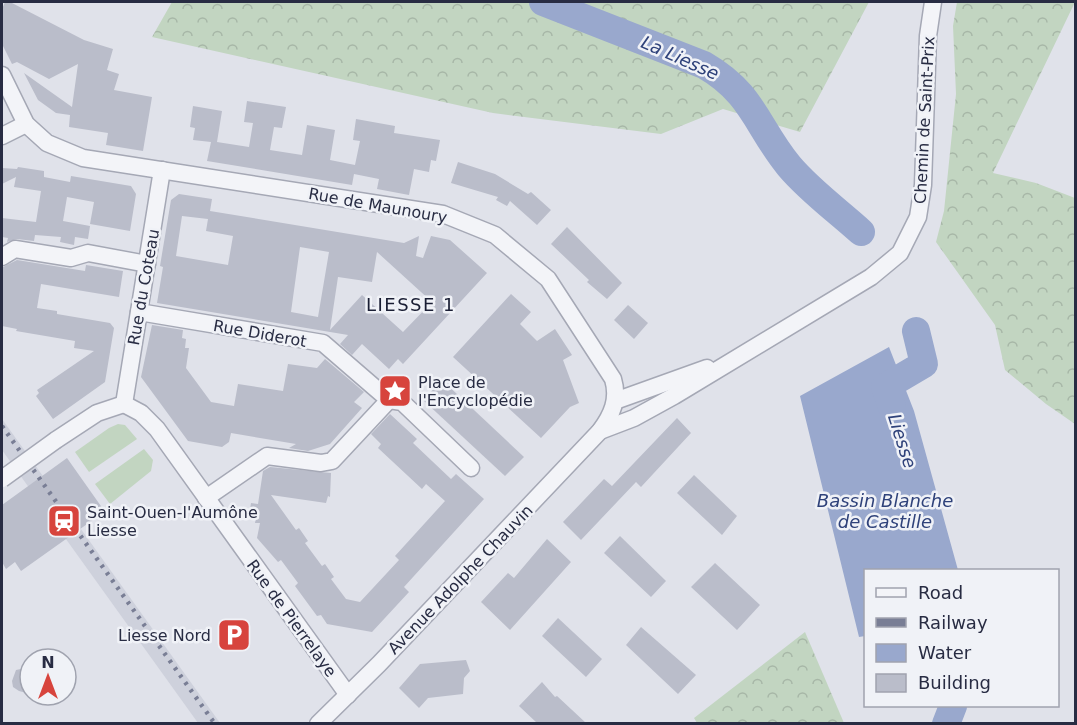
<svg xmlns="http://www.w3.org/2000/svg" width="1077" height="725" viewBox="0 0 1077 725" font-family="'DejaVu Sans',sans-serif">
<defs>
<pattern id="forest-crowns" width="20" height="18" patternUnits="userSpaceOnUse" patternTransform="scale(1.5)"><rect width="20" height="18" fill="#c2d5c1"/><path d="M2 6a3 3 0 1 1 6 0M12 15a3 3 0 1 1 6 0" fill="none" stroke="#a7b7a7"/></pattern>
</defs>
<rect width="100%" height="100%" fill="#e0e2ea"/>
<!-- built -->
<path fill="#ced1dc" d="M2,419l218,304h-22l-196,-273z"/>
<!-- grass -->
<g fill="#c2d5c1">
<path d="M118,424l7,1 12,14 -48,33 -14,-20 34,-24z"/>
<path d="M144,449l9,11 -2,11 -41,33 -15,-20z"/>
</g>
<!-- forest -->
<g fill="url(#forest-crowns)">
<path d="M172,2h697l-69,130 -77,-23 -62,25 -168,-21 -341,-76z"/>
<path d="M957,2h118l-82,171 43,10 39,15v226l-29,-20 -41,-34 -10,-45 -59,-83 8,-31 12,-117 -3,-68z"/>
<path d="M805,632l39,91h-147l-3,-5z"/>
</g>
<!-- water -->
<path fill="#99a8cd" d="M889,347l25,64 44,159h-92l-1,66 -6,1 -59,-241z"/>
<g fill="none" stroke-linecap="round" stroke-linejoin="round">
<!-- river -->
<g stroke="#99a8cd" stroke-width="28">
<path d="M543,2l161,63c50,29 52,61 85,101 21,25 49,45 72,66"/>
<path d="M892,407l-7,-20 39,-23 -8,-33"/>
<path d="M946,724l7,-18"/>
</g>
</g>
<!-- building -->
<g fill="#babdca" fill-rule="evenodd">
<path d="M5,2h5l74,38 29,9 -6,21 12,4 -5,16 38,7 -9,54 -37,-6 2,-12 -39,-6 1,-12 -14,-2 -18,-13 -14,-27 48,34 6,-43 -29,15 -32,-17 -5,2 -10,-20v-35z"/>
<path d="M247,101l39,6 -4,21 -8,-1 -4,23 32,5 5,-30 28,5 -5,30 25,5 5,-24 -7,-1 3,-21 39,7 -1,7 46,7 -4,21 -5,-1 -2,12 -15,-3 -5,26 -32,-6 2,-10 -25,-5 -2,11 -145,-24 4,-19 -18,-2 2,-12 -5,-1 3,-21 29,5 -5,31 32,5 4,-24 -9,-1z"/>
<path d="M458,162l37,12 33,20 3,-2 20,18 -14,15 -27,-24 -3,5 -11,-6 2,-3 -47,-14z"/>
<path d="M18,167l26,4v6l26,5 1,-6 60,10 5,8 -6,37 -40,-7 4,-22 -27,-5 -4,24 27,5 -2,13 -13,-2 -1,8 -14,-3 1,-5 -26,-2 -1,6 -17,-2 -10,3 1,-4 -6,-1v-19l34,4 5,-31 -27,-4 2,-10 -14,7v-16l15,1z"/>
<path d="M179,194l33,5 -2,12 194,32 15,-7 -3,20 7,2 8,-22 19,4 37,33 -84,91 -5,-5 -9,10 -27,-25 -10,11 -12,-11 8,-9 -191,-32 6,-36 -3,-1 11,-66zM182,216l26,3 -2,12 27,5 -5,29 -52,-9zM300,247l29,5 -11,65 -27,-5zM377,252l55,50 -29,30 -41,-37 -32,35 8,-53 34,5z"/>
<path d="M567,227l55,56 -15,16 -20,-17 2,-2 -38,-36z"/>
<path d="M17,260l68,11 1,-6 37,6 -4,26 -78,-13 -4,24 20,3v3l53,9 4,5 -9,54 -52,37 -17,-23 3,-3 -2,-3 57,-39 -20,-3 1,-7 -59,-10 1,-2 -15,-3 1,-59z"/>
<path d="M511,294l20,18 -11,12 17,17 18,-12 17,26 -9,5 16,43 -9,4 -29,31 -88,-81z"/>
<path d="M628,305l20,18 -14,16 -20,-19z"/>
<path d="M152,325l31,5 -1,8 4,1 -1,9h4l-3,20 25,34 23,4 4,-22 45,7 5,-27 29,4 8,-9 39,33 -10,10 8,6 -32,36 -22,7 -19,-3 7,-4 -65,-11 -2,9 -7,5 -34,-6 -47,-64z"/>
<path d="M442,380l82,77 -19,19 -82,-76z"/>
<path d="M390,414l27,25 -4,4 38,36 5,-5 28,25 -80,88 5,5 -37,40 -45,-8 -6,-9 -4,1 -22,-30 3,-3 -17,-23 -3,2 -21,-24 3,-15h-5l1,-5 -7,-1 2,-14 7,1 5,-33 7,-4 61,6 -1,24 -2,-1 -2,7 -55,-8 25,35 3,-2 9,13 -3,2 17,23 3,-2 9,13 -3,2 15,20 14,3 39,-42 -4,-4 50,-55 -19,-17 -4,5 -44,-41 3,-4 -10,-10z"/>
<path d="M677,418l14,15 -50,54 -5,-5 -55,58 -18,-18 41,-43 8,7z"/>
<path d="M67,458l36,51 -8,6 2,2 -76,54 -6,-9 -9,7 -4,-7v-57z"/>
<path d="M694,475l43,41 -15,19 -45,-42z"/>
<path d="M620,536l46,45 -15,16 -47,-44z"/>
<path d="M547,539l24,23 -61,68 -29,-28 27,-29 6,5z"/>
<path d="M715,563l45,42 -23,25 -46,-43z"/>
<path d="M558,618l44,41 -16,18 -44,-41z"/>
<path d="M641,627l55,48 -18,19 -52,-49z"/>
<path d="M466,660l4,11 -6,7 -1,16 -35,4 -9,10 -20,-20 21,-24z"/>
<path d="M30,667v27l-11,-3 -6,-4 -1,-6 4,-11z"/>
<path d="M542,682l13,15 2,-1 29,27h-49l-18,-17z"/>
</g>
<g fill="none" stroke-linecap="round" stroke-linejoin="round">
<defs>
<g id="minor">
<path d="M2,75l24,49 21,19 36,15 360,56 52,21 53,44 65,100c6,20 -1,36 -13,52l-221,233 -61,60"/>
<path d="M2,136l24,-12"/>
<path d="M2,257l13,-8 56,9 17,-5 59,11"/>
<path d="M139,312l184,31 66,57 -57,61 -11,2 -54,-7 -61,42"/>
<path d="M389,400l13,2 69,66"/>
<path d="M615,401l92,-33"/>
<path d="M124,404l17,9 16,16 191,266"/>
<path d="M124,404l38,-234"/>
<path d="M600,431l34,-13 40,-22 197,-119 29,-24 18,-36 5,-32 5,-149 5,-34"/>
<path d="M56,440l41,-27 27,-9"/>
</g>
</defs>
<!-- minor casing -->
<use href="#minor" stroke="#a5a8b5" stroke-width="19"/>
<!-- minor -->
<use href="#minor" stroke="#f3f4f8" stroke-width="16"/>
<!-- rail -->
<path stroke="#797e95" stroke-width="4.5" stroke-dasharray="3 6" stroke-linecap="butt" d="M2,426l213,298"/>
<defs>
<path id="minor-bridge" d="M2,479l54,-39"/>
</defs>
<!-- minor-bridge casing -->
<use href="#minor-bridge" stroke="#a5a8b5" stroke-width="19" stroke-linecap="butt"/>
<!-- minor-bridge -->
<use href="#minor-bridge" stroke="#f3f4f8" stroke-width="16"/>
</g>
<!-- icons -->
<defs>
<symbol id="sight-square" viewBox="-11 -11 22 22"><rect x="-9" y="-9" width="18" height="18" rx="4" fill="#d7443d" stroke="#f0f2f7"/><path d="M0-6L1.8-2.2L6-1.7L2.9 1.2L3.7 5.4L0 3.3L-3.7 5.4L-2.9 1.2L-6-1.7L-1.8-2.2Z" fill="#fff"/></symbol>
<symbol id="station-square" viewBox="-11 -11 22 22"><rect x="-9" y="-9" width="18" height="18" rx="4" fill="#d7443d" stroke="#f0f2f7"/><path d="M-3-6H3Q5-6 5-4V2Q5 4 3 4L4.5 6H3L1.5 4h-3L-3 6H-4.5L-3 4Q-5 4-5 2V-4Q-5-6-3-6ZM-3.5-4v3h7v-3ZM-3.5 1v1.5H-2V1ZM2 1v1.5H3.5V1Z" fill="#fff"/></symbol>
<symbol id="parking-square" viewBox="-11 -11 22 22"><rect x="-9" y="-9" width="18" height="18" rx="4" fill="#d7443d" stroke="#f0f2f7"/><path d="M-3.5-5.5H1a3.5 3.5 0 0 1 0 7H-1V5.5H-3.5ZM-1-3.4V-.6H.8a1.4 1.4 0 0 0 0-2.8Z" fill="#fff"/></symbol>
</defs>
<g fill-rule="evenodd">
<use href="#sight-square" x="376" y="372" width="38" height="38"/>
<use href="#station-square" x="45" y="502" width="38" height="38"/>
<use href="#parking-square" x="215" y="616" width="38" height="38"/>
</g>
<g text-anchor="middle" stroke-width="5" stroke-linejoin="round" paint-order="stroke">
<!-- street labels -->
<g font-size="16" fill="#282c43" stroke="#f0f2f7">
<text transform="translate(924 120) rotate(-87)" y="6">Chemin de Saint-Prix</text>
<text transform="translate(378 205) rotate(10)" y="6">Rue de Maunoury</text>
<text transform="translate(143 287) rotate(-80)" y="6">Rue du Coteau</text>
<text transform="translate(260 333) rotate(10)" y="6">Rue Diderot</text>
<text transform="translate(460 579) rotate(-46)" y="6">Avenue Adolphe Chauvin</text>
<text transform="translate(292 618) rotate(54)" y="6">Rue de Pierrelaye</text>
</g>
<!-- poi labels -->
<g font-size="16" fill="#282c43" stroke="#f0f2f7" text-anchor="start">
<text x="418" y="388">Place de<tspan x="418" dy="18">l'Encyclopédie</tspan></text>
<text x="87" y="518">Saint-Ouen-l'Aumône<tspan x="87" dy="18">Liesse</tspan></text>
<text x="211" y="641" text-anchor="end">Liesse Nord</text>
</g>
<!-- water labels -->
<g font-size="18" font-style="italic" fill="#2f427a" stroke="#f0f2f7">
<text transform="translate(680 58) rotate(24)" y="6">La Liesse</text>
<text transform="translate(902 441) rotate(72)" y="6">Liesse</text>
<text x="885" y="507">Bassin Blanche<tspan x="885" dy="21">de Castille</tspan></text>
</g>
<!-- neighbourhood labels -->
<g font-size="18" letter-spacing="1.5" fill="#1a1e34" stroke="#f0f2f7">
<text x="411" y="311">LIESSE 1</text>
</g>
</g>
<!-- border -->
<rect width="1077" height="725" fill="none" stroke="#282c43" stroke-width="6"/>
<!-- legend -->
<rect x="864" y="569" width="195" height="138" fill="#f0f2f7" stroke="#a0a3af" stroke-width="1.5"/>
<rect x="876" y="588" width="30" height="9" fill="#f3f4f8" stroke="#a0a3af" stroke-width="1.5"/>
<text x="918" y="599" font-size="18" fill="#282c43">Road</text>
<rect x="876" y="618" width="30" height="9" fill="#797e95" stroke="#a0a3af" stroke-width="1.5"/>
<text x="918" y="629" font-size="18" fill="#282c43">Railway</text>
<rect x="876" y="644" width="30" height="18" fill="#99a8cd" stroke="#a0a3af" stroke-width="1.5"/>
<text x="918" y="659" font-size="18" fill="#282c43">Water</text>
<rect x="876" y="674" width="30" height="18" fill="#babdca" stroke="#a0a3af" stroke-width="1.5"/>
<text x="918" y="689" font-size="18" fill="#282c43">Building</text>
<!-- north arrow -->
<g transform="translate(48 677)"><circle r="28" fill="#f0f2f7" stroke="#a0a3af" stroke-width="1.5"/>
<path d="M0-4.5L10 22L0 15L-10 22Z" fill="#d7443d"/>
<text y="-9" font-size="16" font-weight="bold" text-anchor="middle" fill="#282c43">N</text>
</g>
</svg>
